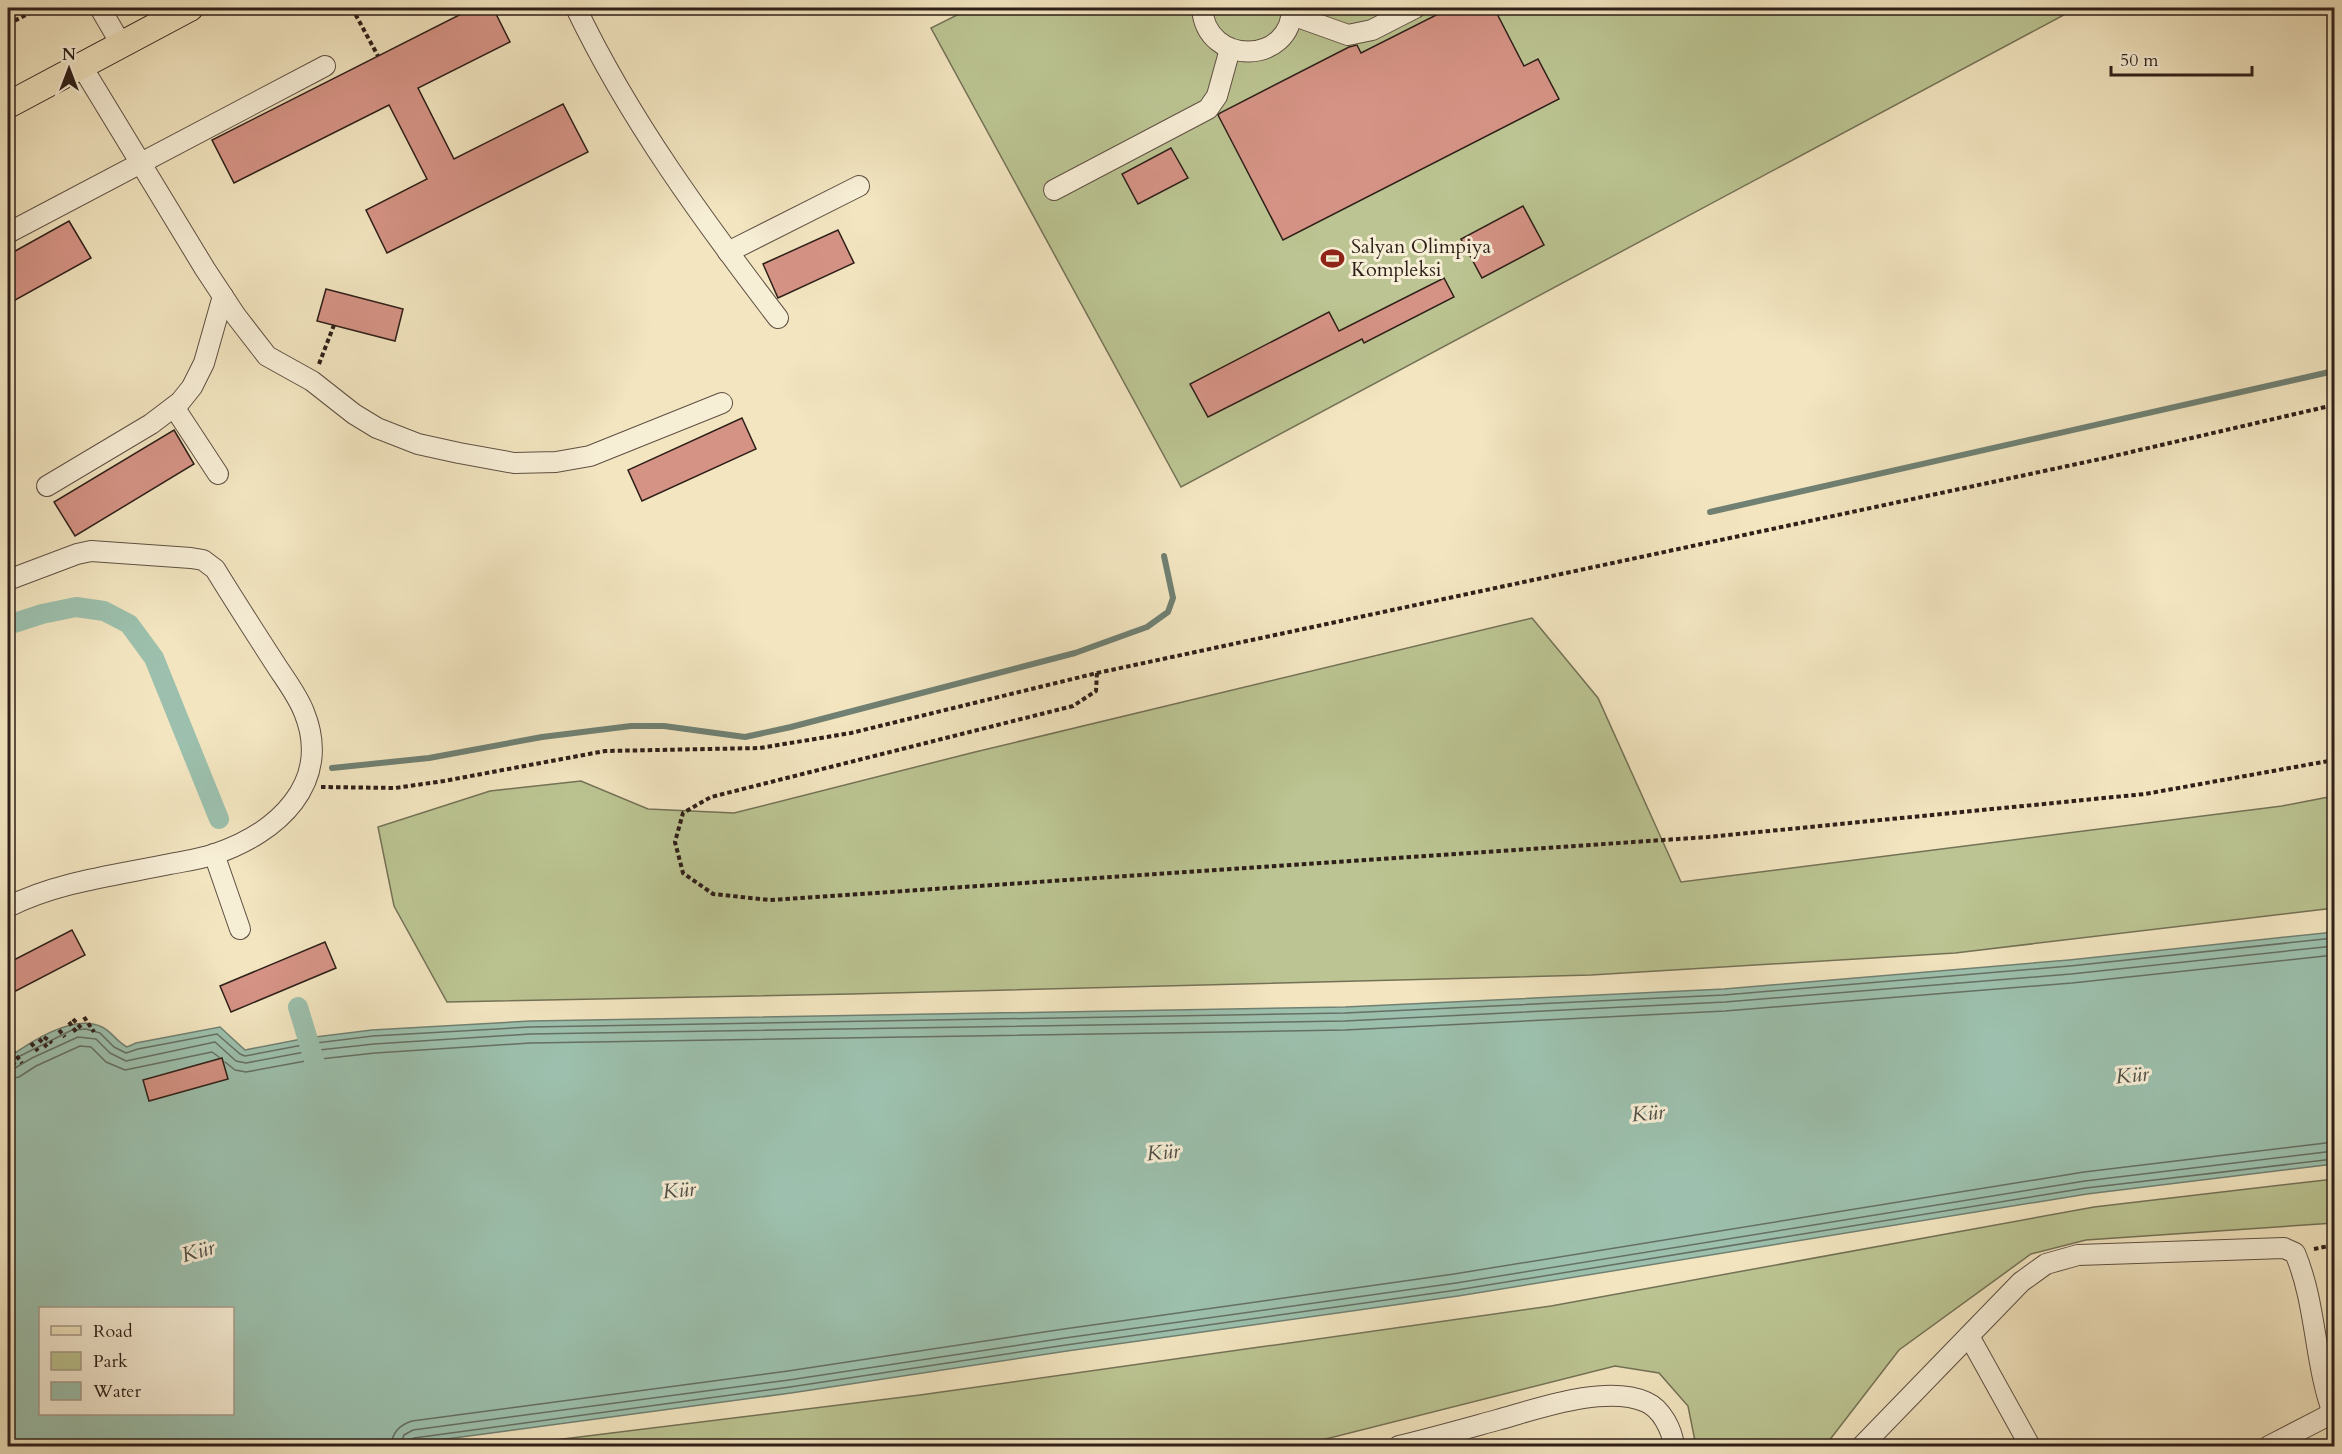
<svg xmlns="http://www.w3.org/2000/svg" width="2342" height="1454" viewBox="0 0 2342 1454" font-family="Cardo,serif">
<rect width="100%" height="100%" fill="#f2e5c0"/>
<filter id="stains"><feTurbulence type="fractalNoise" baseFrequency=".00333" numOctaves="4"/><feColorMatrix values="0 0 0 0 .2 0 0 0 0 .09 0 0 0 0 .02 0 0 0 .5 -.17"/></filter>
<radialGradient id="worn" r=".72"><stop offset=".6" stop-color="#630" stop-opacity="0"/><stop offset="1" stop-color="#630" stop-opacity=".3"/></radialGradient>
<!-- green -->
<g fill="#bbc492" stroke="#747256" stroke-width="1.5">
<path d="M971,8h1103l1,1 -894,478 -250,-459z"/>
<path d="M1532,618l66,80 83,184 601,-76 52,-10v112l-379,45 -364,22 -740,19 -404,8 -53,-96 -16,-79 112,-36 91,-10 67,28 86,4 241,-61z"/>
<path d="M2334,1179v44l-248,17 -55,14 -132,96 -74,96h-129l-8,-40 -29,-33 -44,-7 -317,80h-793l415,-51 631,-89 543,-99z"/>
</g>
<!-- water -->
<path fill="#9cc0ad" stroke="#708072" stroke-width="1.5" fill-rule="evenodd" d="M2334,932v232l-247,30 -629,102 -391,55 -276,42 -397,53h-386v-388c22,-16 66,-45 94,-31 9,4 15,15 25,20l9,-4 84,-16 25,23 62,-12 65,-8 158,-9 815,-14 379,-18 345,-29zM40,1308h192v106h-192z"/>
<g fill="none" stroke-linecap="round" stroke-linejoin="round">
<!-- shore -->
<g stroke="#657063" stroke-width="1.5">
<path d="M8,1062l64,-32 14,-1 14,4 14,14 12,6 12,-4 79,-15 23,20 5,2 63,-12 65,-8 157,-9 815,-14 379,-18 346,-29 264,-28"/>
<path d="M225,1062l10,8 11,2 65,-12 64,-7 155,-10 815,-13 380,-19 347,-28 262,-28"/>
<path d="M8,1070l7,-2 17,-10 46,-21 18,2 14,14 16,8 89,-19 21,19 10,2 64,-12 64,-7 156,-10 815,-13 380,-19 346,-28 263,-28"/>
<path d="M8,1079l11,-2 17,-11 44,-20 11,1 15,15 19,8 87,-18 7,5"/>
<path d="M391,1446c1,-13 8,-21 21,-25l376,-50 276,-42 390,-55 630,-102 250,-30"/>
<path d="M400,1446l4,-11 9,-5 376,-50 276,-42 391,-55 629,-102 249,-30"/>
<path d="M408,1446l1,-5 5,-3 376,-51 276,-42 391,-55 629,-102 248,-29"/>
</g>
<!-- stream -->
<g stroke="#708072" stroke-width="6">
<path d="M1710,512l624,-141"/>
<path d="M332,768l97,-10 113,-21 89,-11h33l81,11 46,-10 284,-74 72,-26 21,-15 5,-14 -9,-42"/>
</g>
<!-- canal -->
<g stroke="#9cc0ad" stroke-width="20">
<path d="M8,625l34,-11 34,-7 28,4 25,13 25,34 65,161"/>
<path d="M298,1007l17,56"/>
</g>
</g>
<!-- building -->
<g fill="#d59385" stroke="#2e1f19" stroke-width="1.5">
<path d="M473,8h20l17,34 -92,46 36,71 109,-55 25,48 -201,101 -21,-43 61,-31 -38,-74 -155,78 -22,-43z"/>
<path d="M1450,8h44l30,58 14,-7 21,40 -276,141 -65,-125 2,-2 129,-66 8,-2 4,8z"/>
<path d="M1171,148l17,30 -50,26 -16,-30z"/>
<path d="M1523,206l21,39 -62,33 -21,-39z"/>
<path d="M69,221l22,37 -83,46v-49z"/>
<path d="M838,230l16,33 -76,35 -15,-34z"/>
<path d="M1444,278l10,19 -90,46 -2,-4 -154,78 -18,-33 139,-72 10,19z"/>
<path d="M326,289l77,20 -8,32 -78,-20z"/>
<path d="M742,418l14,31 -114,52 -14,-31z"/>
<path d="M174,430l20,34 -119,72 -21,-34z"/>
<path d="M72,930l13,25 -77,40v-32z"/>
<path d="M325,942l11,26 -105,44 -11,-26z"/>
<path d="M222,1058l6,21 -79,22 -6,-21z"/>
</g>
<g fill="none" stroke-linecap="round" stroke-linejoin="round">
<defs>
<g id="minor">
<path d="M100,8l21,36"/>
<path d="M576,8c53,111 127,212 202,310"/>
<path d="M1202,8c4,59 90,57 90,0"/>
<path d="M1292,15l56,20 24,-5 43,-22"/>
<path d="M81,65l124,204 31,47 31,40 45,25 42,33 23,14 41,16 41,9 55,10 42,-1 34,-6 132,-53"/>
<path d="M1054,190l154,-81 9,-13 13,-47"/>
<path d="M8,233l317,-167"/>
<path d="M728,252l131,-66"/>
<path d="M174,407l44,67"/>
<path d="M47,486l104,-62 29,-22 12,-15 12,-24 19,-67"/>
<path d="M8,580l69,-26 14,-3 100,7 12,2 12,9c19,31 39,62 59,93 10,16 23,32 30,50 29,71 -27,121 -89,142 -14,5 -30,7 -45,10 -53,11 -113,18 -162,43"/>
<path d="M214,854l26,75"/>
<path d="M1969,1336l61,110"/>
<path d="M1399,1446c33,-8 65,-17 98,-26 40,-11 109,-36 149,-18 16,7 26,28 28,44"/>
<path d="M1862,1446l159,-164 25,-18 32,-9 206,-7 11,5c22,52 19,111 39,163"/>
<path d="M2269,1446l64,-33"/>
</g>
<path id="major" d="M8,105l182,-97"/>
</defs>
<!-- minor casing -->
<use href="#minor" stroke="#5f5043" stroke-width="22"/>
<!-- major casing -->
<use href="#major" stroke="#2e1f19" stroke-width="28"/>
<!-- path -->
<g stroke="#2e1f19" stroke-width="4" stroke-dasharray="4.5 3" stroke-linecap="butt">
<path d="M352,8l26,48"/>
<path d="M8,24l32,-16"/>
<path d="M319,364l15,-39"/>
<path d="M1097,673l-1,18 -23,15 -362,91 -28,16 -8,29 8,31 30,21 57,6 938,-63 437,-43 189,-34"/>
<path d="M321,787l74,1 49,-7 161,-30 155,-3 91,-15 246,-60 1008,-215 229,-53"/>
<path d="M84,1017l10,15"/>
<path d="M73,1019l9,10"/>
<path d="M69,1022l7,10"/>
<path d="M59,1030l6,7"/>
<path d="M44,1037l8,6"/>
<path d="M39,1039l8,8"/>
<path d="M31,1043l7,8"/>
<path d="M12,1050l10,13"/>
<path d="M8,1056l7,9"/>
<path d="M8,1066l3,4"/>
<path d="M2314,1249l20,-4"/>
</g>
<!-- minor -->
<use href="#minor" stroke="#f7eed6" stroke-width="20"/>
<!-- major -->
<use href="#major" stroke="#f2e5c0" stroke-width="26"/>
</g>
<!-- icons -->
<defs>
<symbol id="stadium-bare" viewBox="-9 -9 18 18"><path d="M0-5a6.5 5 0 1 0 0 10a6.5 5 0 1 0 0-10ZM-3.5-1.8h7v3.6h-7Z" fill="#8f2418" stroke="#f7eed6" stroke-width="2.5" paint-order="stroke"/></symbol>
</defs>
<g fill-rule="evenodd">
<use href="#stadium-bare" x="1316" y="242" width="33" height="33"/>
</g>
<g text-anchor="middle" stroke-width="6" stroke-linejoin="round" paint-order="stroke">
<!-- poi labels -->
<g font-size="20" fill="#2e1f19" stroke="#f7eed6" text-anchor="start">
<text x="1351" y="253">Salyan Olimpiya<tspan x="1351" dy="23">Kompleksi</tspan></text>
</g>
<!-- water labels -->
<g font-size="21" font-style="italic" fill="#4f4f45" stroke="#f7eed6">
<text transform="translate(2132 1075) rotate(-5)" y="7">Kür</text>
<text transform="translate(1648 1113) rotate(-5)" y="7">Kür</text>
<text transform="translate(1163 1152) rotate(-5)" y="7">Kür</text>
<text transform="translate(679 1190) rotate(-5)" y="7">Kür</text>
<text transform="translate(198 1251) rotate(-16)" y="7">Kür</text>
</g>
</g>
<!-- margin -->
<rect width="2342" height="1454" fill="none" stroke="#f2e5c0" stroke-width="30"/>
<rect x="9" y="9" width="2324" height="1436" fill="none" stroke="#2e1f19" stroke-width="3"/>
<rect x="15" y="15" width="2312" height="1424" fill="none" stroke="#2e1f19" stroke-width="1.5"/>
<!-- legend -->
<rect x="39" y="1307" width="195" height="108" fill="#f7eed6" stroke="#a79b8a" stroke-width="1.5"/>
<rect x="51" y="1326" width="30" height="9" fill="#f2e5c0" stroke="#a79b8a" stroke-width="1.5"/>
<text x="93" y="1337" font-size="18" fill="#2e1f19">Road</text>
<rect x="51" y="1352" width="30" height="18" fill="#bbc492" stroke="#a79b8a" stroke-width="1.5"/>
<text x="93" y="1367" font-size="18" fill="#2e1f19">Park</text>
<rect x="51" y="1382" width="30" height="18" fill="#9cc0ad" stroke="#a79b8a" stroke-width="1.5"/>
<text x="93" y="1397" font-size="18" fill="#2e1f19">Water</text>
<!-- north arrow -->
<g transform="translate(69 69)" stroke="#f7eed6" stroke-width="4.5" paint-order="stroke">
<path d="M0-4.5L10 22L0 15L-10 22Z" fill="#2e1f19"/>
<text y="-9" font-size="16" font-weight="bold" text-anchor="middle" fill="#2e1f19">N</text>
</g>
<!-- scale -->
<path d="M2111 66v9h141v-9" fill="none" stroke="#2e1f19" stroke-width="3"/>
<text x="2120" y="66" font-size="18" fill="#2e1f19" stroke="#f7eed6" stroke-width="4.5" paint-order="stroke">50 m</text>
<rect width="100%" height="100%" filter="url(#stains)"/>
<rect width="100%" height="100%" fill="url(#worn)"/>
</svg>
